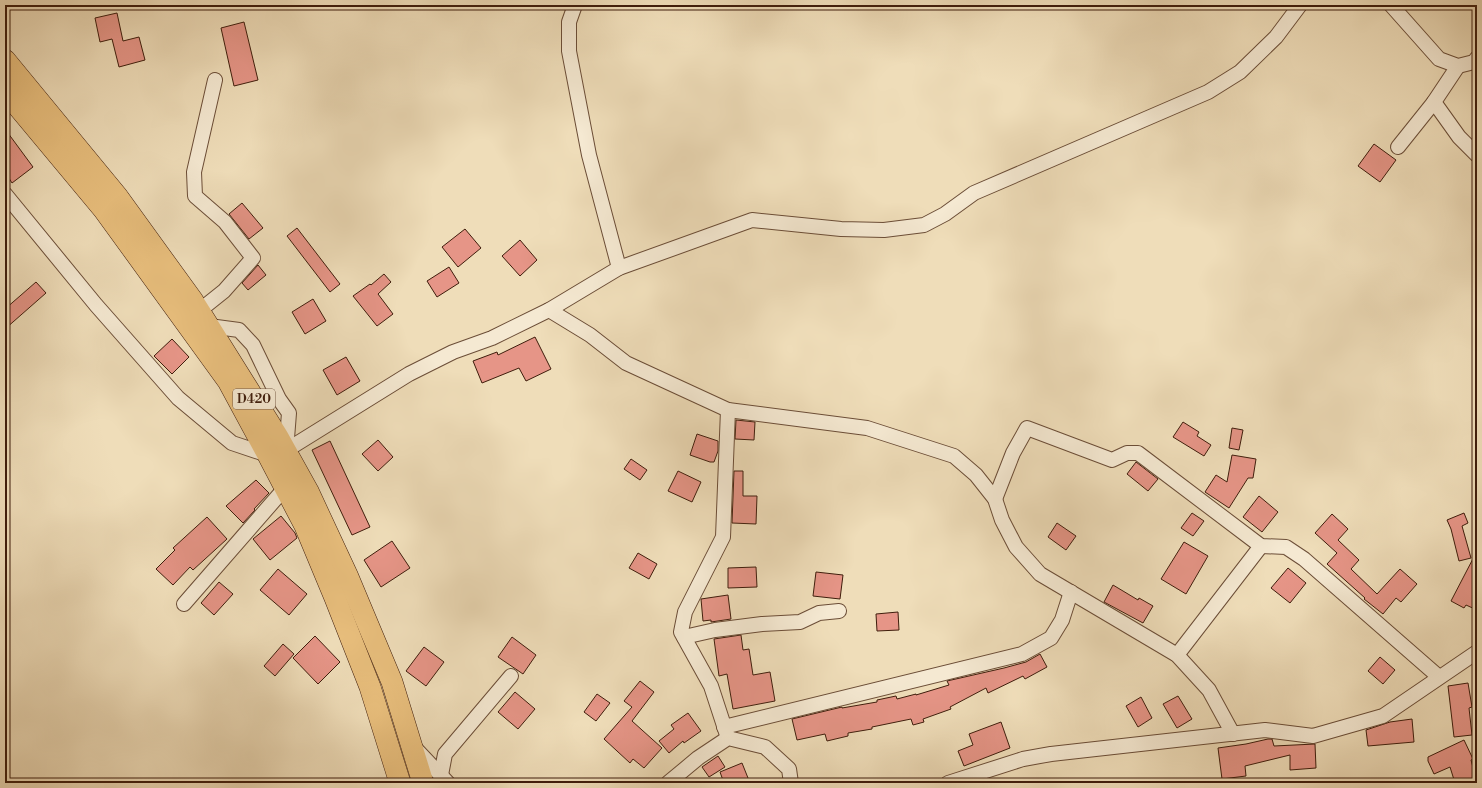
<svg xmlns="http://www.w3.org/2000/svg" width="1482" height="788" viewBox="0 0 1482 788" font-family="'Libre Bodoni',serif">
<rect width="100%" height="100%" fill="#efddb9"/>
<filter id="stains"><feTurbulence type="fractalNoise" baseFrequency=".005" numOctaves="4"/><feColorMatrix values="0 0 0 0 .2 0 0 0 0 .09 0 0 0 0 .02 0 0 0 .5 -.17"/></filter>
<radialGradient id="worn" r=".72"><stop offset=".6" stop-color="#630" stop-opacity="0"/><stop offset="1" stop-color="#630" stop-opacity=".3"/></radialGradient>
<!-- building -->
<g fill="#e69587" stroke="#3f1d0c">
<path d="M117,13l6,28 16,-4 6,23 -26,7 -7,-28 -12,3 -5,-24z"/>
<path d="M244,22l14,58 -24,6 -13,-58z"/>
<path d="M5,129l28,38 -21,16 -7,-11z"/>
<path d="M1374,144l22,16 -16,22 -22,-16z"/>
<path d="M242,203l21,25 -14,11 -20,-25z"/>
<path d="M297,228l43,56 -10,8 -43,-56z"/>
<path d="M465,229l16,19 -23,19 -16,-20z"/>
<path d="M520,240l17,20 -17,16 -18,-20z"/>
<path d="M258,265l8,10 -18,15 -6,-7z"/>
<path d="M449,267l10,16 -22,14 -10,-16z"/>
<path d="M384,274l7,8 -13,12 15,20 -16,12 -24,-30 17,-12 1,1z"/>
<path d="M36,282l10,11 -41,36v-20z"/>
<path d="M313,299l13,22 -21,13 -13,-22z"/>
<path d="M535,337l16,32 -25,12 -7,-13 -37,15 -9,-22 24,-9 1,3z"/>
<path d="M172,339l17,18 -17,17 -18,-18z"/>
<path d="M346,357l14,24 -23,14 -14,-25z"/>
<path d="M736,420l19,2 -1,18 -19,-1z"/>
<path d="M1183,422l16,10 -2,4 14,9 -7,11 -31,-19z"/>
<path d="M1232,428l11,2 -4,20 -10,-2z"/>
<path d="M697,434l21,7v10l-4,11h-4l-20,-7z"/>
<path d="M378,440l15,17 -15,14 -16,-17z"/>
<path d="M330,441l40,86 -18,8 -40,-85z"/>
<path d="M1232,455l24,4 -3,19h-5l-19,30 -24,-16 11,-17 11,7z"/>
<path d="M631,459l16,11 -7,10 -16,-11z"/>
<path d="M1136,462l22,17 -10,12 -21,-17z"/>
<path d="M678,471l23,11 -9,20 -24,-11z"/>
<path d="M734,471h9v25h14l-1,28 -24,-1z"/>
<path d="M256,480l13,13 -15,16 1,1 -12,13 -17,-17z"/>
<path d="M1259,496l19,16 -16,20 -19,-15z"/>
<path d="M1192,513l12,8 -11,15 -12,-8z"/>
<path d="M1464,513l4,10 -6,3 9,32 -12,3 -8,-32 -4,-9z"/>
<path d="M1332,514l16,15 -10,11 21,20 -8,9 26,25 23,-25 17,15 -16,18 -5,-4 -13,16 -19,-15 1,-1 -38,-34 10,-11 -22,-20z"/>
<path d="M281,516l14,17 2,5 -27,22 -17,-21z"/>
<path d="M207,517l20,22 -34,31 -3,-3 -17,18 -17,-16 19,-19 -2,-2z"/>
<path d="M1057,523l19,13 -10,14 -18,-13z"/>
<path d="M392,541l18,27 -29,19 -17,-27z"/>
<path d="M1184,542l24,14 -22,38 -25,-15z"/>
<path d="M1477,551v59l-11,-5 -2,3 -13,-7z"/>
<path d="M638,553l19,11 -8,15 -20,-11z"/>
<path d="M756,567l1,20 -29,1v-20z"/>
<path d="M1288,568l18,15 -16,20 -19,-15z"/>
<path d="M278,569l29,25 -18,21 -29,-25z"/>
<path d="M816,572l27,3 -3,24 -27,-3z"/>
<path d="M219,582l14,12 -19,21 -13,-12z"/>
<path d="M1113,585l25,15 1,-2 14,8 -10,17 -39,-21z"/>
<path d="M728,595l3,24 -20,3v-2l-8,1 -2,-22z"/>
<path d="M898,612l1,18 -22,1 -1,-17z"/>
<path d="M741,635l2,15 6,-1 4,26 17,-3 5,29 -42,8 -6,-35 -8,2 -5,-37z"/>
<path d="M315,636l25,26 -22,22 -25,-26z"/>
<path d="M512,637l24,18 -13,19 -25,-17z"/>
<path d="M283,644l11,10 -19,22 -11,-10z"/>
<path d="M424,647l20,15 -18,24 -20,-15z"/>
<path d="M1040,654l7,13 -22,12 -2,-3 -35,17 -2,-5 -36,19 1,2 -28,10 1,3 -11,3 -2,-6 -39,8v2l-24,4v3l-21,5 -2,-7 -28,6 -5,-21 50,-12v1l35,-6v-2l19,-4 1,3 19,-5v1l33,-10 -2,-4 57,-13 22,-6z"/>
<path d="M1380,657l15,13 -12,14 -15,-13z"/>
<path d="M640,681l14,11 -22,29 30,27 -18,20 -11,-9 -3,4 -26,-24 28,-32 -8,-6z"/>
<path d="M1468,683l4,24 -3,1 3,27 -18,2 -6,-51z"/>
<path d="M515,692l20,17 -17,20 -20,-17z"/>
<path d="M597,694l13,9 -14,18 -12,-9z"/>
<path d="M1178,696l14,23 -15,9 -14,-24z"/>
<path d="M1141,697l11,21 -14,9 -12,-21z"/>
<path d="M688,713l13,18 -17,12 -1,-2 -14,12 -10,-12 15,-12 -3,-4z"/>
<path d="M1412,719l2,23 -46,4 -2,-16 24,-8z"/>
<path d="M1001,722l9,26 -46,18 -6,-15 15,-6 -4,-11z"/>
<path d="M1268,739h4l2,7 41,-2 1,24 -26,2v-15l-45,11 1,10 -24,3 -4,-31 28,-4z"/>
<path d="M1464,740l9,19 -2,1 6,23h-22l-5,-16 -16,7 -6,-13v-4z"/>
<path d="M718,756l7,11 -16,10 -7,-10z"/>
<path d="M742,763l8,20h-26l-4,-11z"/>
</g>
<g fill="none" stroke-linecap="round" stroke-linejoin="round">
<defs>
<g id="minor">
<path d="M575,5l-6,17v29l20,104 30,113"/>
<path d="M1391,5l48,54 19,7 16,-4 3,-4"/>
<path d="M1458,66l-24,36 25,35 18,18"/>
<path d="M1398,147l36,-45"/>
<path d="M5,194l91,111 82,93 54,45 36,12"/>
<path d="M549,310l41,25 36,28 102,47 139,18 87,28 22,19 19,24 7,21 14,27 24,27 137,81 32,35 24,44"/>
<path d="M199,311l25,-20 29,-33 -28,-36 -30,-26 -1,-24 21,-92"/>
<path d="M209,326l30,4 14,15 26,54 10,14 -3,38"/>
<path d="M285,451l124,-77 44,-22 39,-14 57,-28 70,-42 133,-48 89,9 43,1 40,-5 21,-11 29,-21 234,-101 32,-20 36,-35 24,-32"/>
<path d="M995,499l18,-46 14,-25 85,32 15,-7h11l123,93 25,1 18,12 135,118"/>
<path d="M184,604l101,-116"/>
<path d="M684,637l31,-7 47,-6 38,-2 19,-9 20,-2"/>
<path d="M1177,655l84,-109"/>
<path d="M724,727l298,-73 29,-16 11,-18 9,-28"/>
<path d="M728,738l-17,-52 -30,-54 4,-20 38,-75 5,-127"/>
<path d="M414,747l34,36"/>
<path d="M441,775l4,-21 66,-78"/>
<path d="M668,783l30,-25 30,-20 37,9 24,22 2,14"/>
<path d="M948,783l75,-24 28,-5 214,-24 48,6 70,-20 94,-64"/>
</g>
<g id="highway">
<path d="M5,60l112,136 76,105 85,136 30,54 40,86 44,105 31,101"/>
<path d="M5,91l99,119 124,171 40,74 37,71 30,72 35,89 30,96"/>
</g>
</defs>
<!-- minor casing -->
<use href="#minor" stroke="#6b4d37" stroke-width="16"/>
<!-- highway casing -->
<use href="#highway" stroke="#3f1d0c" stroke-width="22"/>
<!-- minor -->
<use href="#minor" stroke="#f5e9d2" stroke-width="14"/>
<!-- highway -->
<use href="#highway" stroke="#e8be7c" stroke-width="21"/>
</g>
<g text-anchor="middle" stroke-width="3" stroke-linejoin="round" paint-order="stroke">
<!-- shield labels -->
<rect fill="#f5e9d2" stroke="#765a47" stroke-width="1" x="233" y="389" width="42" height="20" rx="3"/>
<g font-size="12" font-weight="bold" fill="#3f1d0c">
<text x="254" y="403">D420</text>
</g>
</g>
<!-- margin -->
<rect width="1482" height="788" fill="none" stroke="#efddb9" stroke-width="20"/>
<rect x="6" y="6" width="1470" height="776" fill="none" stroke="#3f1d0c" stroke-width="2"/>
<rect x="10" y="10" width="1462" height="768" fill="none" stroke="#3f1d0c"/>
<rect width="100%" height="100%" filter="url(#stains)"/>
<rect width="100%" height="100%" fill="url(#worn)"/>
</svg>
